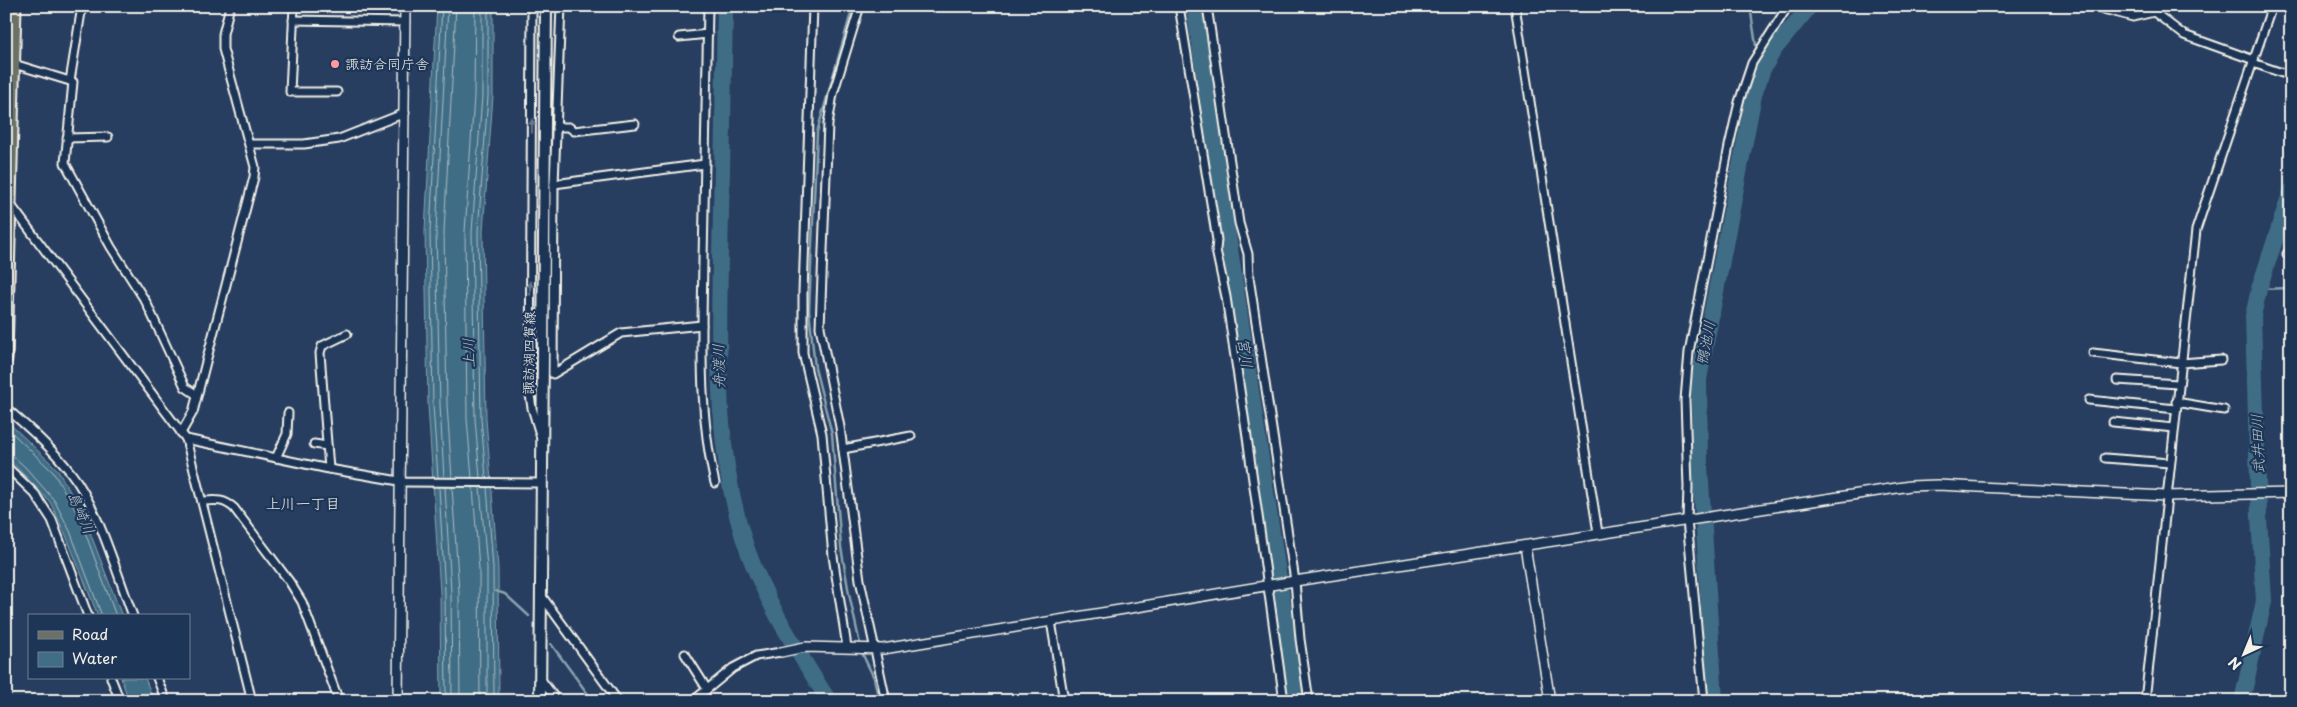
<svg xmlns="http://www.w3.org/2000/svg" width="2297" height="707" viewBox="0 0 2297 707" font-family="'Playpen Sans','Klee One',sans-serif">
<rect width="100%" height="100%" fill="#273e61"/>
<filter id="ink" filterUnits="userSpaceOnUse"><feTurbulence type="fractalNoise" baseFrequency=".02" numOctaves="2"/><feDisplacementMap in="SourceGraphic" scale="10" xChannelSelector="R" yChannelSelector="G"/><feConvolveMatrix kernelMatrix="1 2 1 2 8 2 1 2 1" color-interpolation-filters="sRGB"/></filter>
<g filter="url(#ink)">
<!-- water -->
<g fill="#416d86" stroke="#89a2ad">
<path d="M437,6h56v90l-10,135 3,188 12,149 1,133h-58l-1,-108 -12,-188 -3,-174z"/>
<path d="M6,420l51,49 26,45 39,102h-24l-33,-83 -15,-31 -44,-46z"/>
<path d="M121,678h24l9,23h-25z"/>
</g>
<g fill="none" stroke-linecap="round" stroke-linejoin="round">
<!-- shore -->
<g stroke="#acbcc1" stroke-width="1">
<path d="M6,427l47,45 26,44 37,100"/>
<path d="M6,453l5,1 15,14 28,32 16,31 32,85"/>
<path d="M438,478l-5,-73 -3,-174 12,-225"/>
<path d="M444,478l-4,-73 -4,-173 12,-226"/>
<path d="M452,478l-5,-73 -3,-173 12,-226"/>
<path d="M472,478l-5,-59 -2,-187 9,-136 1,-90"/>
<path d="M480,478l-5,-59 -3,-187 10,-136v-90"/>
<path d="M486,478l-5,-59 -3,-188 10,-135v-90"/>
<path d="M439,487l6,106 1,108"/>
<path d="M445,487l6,105 1,109"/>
<path d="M452,487l7,105 1,109"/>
<path d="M473,487l6,82 1,132"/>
<path d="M480,487l7,81v133"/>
<path d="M487,487l6,81 1,133"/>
</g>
<!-- stream -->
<g stroke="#89a2ad" stroke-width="2.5">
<path d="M853,6l-36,126 -8,178 6,58 17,66 9,113 8,47 13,59 12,25 5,23"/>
<path d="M1750,6l7,46"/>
<path d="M1758,57l5,12"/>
<path d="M2259,289l32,-1"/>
<path d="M496,591l9,3 24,22"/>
<path d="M551,644l42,57"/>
</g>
<!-- river -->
<g stroke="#416d86" stroke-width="16">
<path d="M725,6c-1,83 -3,167 -5,250 -1,97 -6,187 23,281 19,60 53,112 86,164"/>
<path d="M1194,6l103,695"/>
<path d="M1715,701l-15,-234 -1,-88 55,-284 9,-26 11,-19 36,-44"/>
<path d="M2242,701l22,-100 -5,-84 -6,-201 6,-27 32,-98"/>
</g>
<defs>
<g id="minor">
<path d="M294,6l-4,86h47"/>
<path d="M532,6l-2,389 2,13 9,30"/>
<path d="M561,6l-7,178 -1,190 68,-41 81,-8"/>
<path d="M708,6c-1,85 -3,170 -5,254 -1,73 -5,151 12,223"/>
<path d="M813,6l-10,286v61l19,81 11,122 14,91"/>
<path d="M860,6l-27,88 -5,30 -8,203 20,100 20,153 26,121"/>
<path d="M1179,6l38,234 -1,10 10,47 20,133 38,271"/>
<path d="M1207,6l32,217 9,31 1,23 46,304 5,58 9,62"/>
<path d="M1515,6l83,527"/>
<path d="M2092,6l41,11 21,-5"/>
<path d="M2154,12l30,23 70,25"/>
<path d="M293,20l112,2"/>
<path d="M679,37l29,-3"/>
<path d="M2253,63l38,13"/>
<path d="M14,64l59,18 -8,81 46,84 35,55 39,85 12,8"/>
<path d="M70,81l12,-75"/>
<path d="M556,127h13l5,4 61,-7"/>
<path d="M67,138l41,-1"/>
<path d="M249,144h55l35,-5 66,-26"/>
<path d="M554,184l151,-20"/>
<path d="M11,205l175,234 66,262"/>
<path d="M2287,254l4,2"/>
<path d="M2093,353l88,10 40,-3"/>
<path d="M2117,380l61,4"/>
<path d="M2089,400l87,9"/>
<path d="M2176,402l48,8"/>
<path d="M6,408c23,20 47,41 65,65 27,34 46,101 62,143"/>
<path d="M2113,422l61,6"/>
<path d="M181,433l12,-21 61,-235 1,-10 -32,-118v-15l7,-28"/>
<path d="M186,439l143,30 76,13 136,1"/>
<path d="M314,444l13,2"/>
<path d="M843,449l68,-13"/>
<path d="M276,458l11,-24 1,-21"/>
<path d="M2105,458l65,5"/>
<path d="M6,466l29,28 17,26 36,96"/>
<path d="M329,469l-9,-116 2,-7 25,-12"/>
<path d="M203,501c13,-1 21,-2 31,7l55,73 13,21 37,99"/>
<path d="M541,595l77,106"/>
<path d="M1051,621l13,80"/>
<path d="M685,654l22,35"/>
<path d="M111,678l9,23"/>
<path d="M157,678l9,23"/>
<path d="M540,678l17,23"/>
<path d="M693,701l40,-33 23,-12 25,-4"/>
<path d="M1704,701l-17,-181 1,-33 -3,-87 4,-48 40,-206 10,-44 13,-39 36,-57"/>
<path d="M2145,701l51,-471 76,-224"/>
</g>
<g id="tertiary">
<path d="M1525,546l25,155"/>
<path d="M781,652l24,-5 78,2 412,-68 615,-95 28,-1 228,11 125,-3"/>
<path d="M398,701l7,-695"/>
</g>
<path id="secondary" d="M540,701l6,-695"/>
<path id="primary" d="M6,359l9,-353"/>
</defs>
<!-- minor casing -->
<use href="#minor" stroke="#f4f1e8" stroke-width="11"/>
<!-- tertiary casing -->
<use href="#tertiary" stroke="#f4f1e8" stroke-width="12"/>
<!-- secondary casing -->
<use href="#secondary" stroke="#f4f1e8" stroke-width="14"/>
<!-- primary casing -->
<use href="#primary" stroke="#f4f1e8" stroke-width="15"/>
<!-- minor -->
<use href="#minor" stroke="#1d3557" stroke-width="7"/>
<!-- tertiary -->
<use href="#tertiary" stroke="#1d3557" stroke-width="9"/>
<!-- secondary -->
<use href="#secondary" stroke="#1d3557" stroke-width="10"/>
<!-- primary -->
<use href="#primary" stroke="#6b7165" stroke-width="11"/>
</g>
<!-- one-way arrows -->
<defs><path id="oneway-solid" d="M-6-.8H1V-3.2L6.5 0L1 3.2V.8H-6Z" transform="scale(1.25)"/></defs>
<g fill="#68778a">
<use href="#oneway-solid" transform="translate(532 126) rotate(-89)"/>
<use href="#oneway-solid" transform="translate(530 288) rotate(-90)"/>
</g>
</g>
<!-- markers -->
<circle fill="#ff9aa2" stroke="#1d3557" stroke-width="2" cx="335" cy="64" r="5"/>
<g text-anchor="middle" stroke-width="4.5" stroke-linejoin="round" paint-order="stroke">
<!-- poi labels -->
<g font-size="14" fill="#f4f1e8" stroke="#1d3557" text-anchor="start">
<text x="345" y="69">諏訪合同庁舎</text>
</g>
<!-- street labels -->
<g font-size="14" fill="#f4f1e8" stroke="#1d3557">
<text transform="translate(529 353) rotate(-89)" y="5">諏訪湖四賀線</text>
</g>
<!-- water labels -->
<g font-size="15" font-style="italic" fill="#b5c3c6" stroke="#1d3557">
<text transform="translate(1706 343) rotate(-79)" y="5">鴨池川</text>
<text transform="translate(469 353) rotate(-92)" y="5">上川</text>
<text transform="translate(1245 353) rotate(82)" y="5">宮川</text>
<text transform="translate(719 366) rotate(-91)" y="5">舟渡川</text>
<text transform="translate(2258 444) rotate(-92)" y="5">武井田川</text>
<text transform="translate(81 513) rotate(67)" y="5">島崎川</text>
</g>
<!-- neighbourhood labels -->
<g font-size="15" fill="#f4f1e8" stroke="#1d3557">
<text x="303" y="509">上川一丁目</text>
</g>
</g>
<!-- margin -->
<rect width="2297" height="707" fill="none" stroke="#1d3557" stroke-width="25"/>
<rect x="12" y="12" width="2272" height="682" fill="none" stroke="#f4f1e8" stroke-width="2" filter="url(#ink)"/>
<!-- legend -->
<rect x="28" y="614" width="162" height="65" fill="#1d3557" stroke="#738091"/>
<rect x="38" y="631" width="25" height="8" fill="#6b7165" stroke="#738091"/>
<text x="72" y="640" font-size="15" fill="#f4f1e8">Road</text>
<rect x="38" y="652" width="25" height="15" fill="#416d86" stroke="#738091"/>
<text x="72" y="664" font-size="15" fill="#f4f1e8">Water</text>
<!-- north arrow -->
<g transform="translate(2244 654) rotate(224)" stroke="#1d3557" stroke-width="4" paint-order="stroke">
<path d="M0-4L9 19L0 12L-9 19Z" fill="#f4f1e8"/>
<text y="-8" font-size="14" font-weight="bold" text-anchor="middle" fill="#f4f1e8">N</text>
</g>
</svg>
